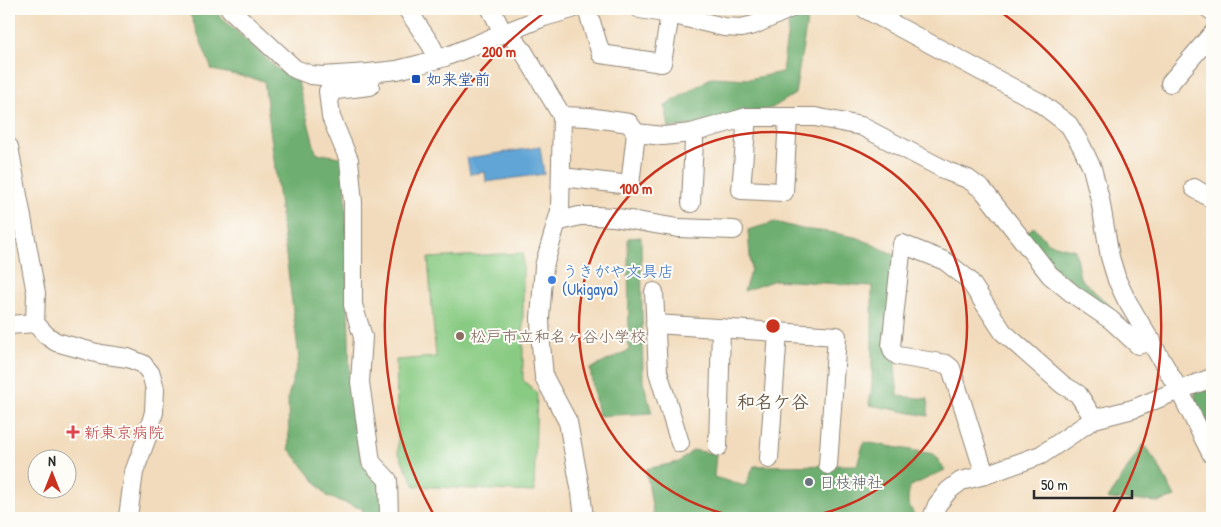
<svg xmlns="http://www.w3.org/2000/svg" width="1221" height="527" viewBox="0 0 1221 527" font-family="'Patrick Hand','Klee One',sans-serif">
<rect width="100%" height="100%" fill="#fdfcf7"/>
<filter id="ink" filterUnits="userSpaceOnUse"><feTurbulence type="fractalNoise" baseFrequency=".02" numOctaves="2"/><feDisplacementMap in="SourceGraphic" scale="10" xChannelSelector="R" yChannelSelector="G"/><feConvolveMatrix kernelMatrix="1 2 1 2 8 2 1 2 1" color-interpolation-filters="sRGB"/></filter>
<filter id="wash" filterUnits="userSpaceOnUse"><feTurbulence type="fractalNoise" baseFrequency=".0096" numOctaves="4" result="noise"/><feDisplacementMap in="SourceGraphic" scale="20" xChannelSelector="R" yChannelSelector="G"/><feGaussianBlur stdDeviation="1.12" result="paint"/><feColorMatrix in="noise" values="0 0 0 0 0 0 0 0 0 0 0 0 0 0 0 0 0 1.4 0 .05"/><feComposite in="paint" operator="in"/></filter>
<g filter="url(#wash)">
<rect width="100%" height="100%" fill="#f2dbbc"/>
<!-- green -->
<path fill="#89cb83" stroke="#5a7b57" d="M523,253v127l14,13 -3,99 -119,-6 -17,-34 -2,-92 40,-3 -8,-99z"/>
<!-- forest -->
<g fill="#6eaf71" stroke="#4c6d4e">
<path d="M188,9h24l67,61 19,12 18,71 29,5 5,226 12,79 25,28 -4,27h-22l2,-9 -35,-12 -39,-48 -1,-52 11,-39 -35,-277 -52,-11z"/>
<path d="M809,9l-14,85 -23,14 -79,17 -24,3 -4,-22 47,-29 37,2 33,-7 7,-50z"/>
<path d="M775,222l27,7 27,3 30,6 36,17v113l3,28 30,3v17l-59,-11 3,-19v-100l-97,-6 -31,11 7,-22 -3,-39z"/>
<path d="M1034,227l14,16 27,7 5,28 29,27 18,21 -73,-54 -29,-39z"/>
<path d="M641,237l2,144 9,32 -54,3 -8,-47 39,-19 -1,-112z"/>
<path d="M1212,383v58l-16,-30 -1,-21z"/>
<path d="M864,442l70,12 11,16 -36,17 -1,16 8,15h-262l-8,-49 33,-7 14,-12 23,4 -2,23 31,9 9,-20 103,-1z"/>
<path d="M1143,444l14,19 18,34 -16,5 -51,-3z"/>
</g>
<!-- water -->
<path fill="#60a5d6" stroke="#466880" d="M540,147l4,27 -58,8 -1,-10 -15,2 -3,-16z"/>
</g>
<g filter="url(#ink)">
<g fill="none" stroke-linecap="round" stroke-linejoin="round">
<defs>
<g id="minor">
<path d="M230,9l65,60 16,6 11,1 47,-3 28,-3 24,-6 24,-7 99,-40 28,-8"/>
<path d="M407,9l24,36 7,14"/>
<path d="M491,9l12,24"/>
<path d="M587,9l14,45 61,9 8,-49"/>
<path d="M640,9l30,5 54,13 17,1 13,-3 35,-16"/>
<path d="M865,9l174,93 30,23 13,22 10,21 8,31 10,58 7,23 9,19 53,91 33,65"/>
<path d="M1209,9l3,2"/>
<path d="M507,31l16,20 39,65 -2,95 -16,55 -4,52 1,26 3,33 24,45 13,71 3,25"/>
<path d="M369,73l1,13 -42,5 3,26 18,43 4,43v102l10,32 -3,45 11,80 17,18 1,38"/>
<path d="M1170,83l42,-49"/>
<path d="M562,116l26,1 41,6 7,10 27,3 28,-3 56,-16h68l46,9 88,46 19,7 15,11 67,85 23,19 38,26 27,25 14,-4"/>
<path d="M747,117l-6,73 43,2 4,-75"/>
<path d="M9,147l27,146 -1,30 -26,2"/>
<path d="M562,177l68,8 6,-52"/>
<path d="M1194,188l18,11"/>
<path d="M691,203l3,-62 -3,-8"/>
<path d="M557,222l22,-6h17l17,1 65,11 56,2"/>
<path d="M654,292l4,80 22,71"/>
<path d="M35,323l11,12 10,7 44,12 28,4 15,6 8,10 4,15 -1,23 -7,25 -13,35 -6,45"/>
<path d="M655,324l182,12 -9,129"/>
<path d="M718,447l3,-119"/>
<path d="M769,459l9,-127"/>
<path d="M985,475l-34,-107 -5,-4 -48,-8 -5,-4 -2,-6 11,-102 43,17 24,19 34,52 60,53 15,9 16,25"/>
<path d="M932,518l5,-13 11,-14 13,-10 24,-6 56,-20 53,-36 39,-10 46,-19 33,-12"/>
</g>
</defs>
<!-- minor casing -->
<use href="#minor" stroke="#8e8374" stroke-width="20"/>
<!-- minor -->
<use href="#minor" stroke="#fff" stroke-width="18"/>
</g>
</g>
<!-- distance rings -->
<g fill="none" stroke="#c8321e" stroke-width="2.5">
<path d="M746 518A194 194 0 1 1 800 518"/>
<path d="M435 517A388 388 0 0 1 548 10M998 10A388 388 0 0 1 1111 517"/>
</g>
<!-- markers -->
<rect fill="#1a4fb4" stroke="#fdfcf7" stroke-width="2" x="411" y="74" width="10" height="10" rx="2.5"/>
<circle fill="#3f7fe0" stroke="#fdfcf7" stroke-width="2" cx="552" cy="280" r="5"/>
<circle fill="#8d6e63" stroke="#fdfcf7" stroke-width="2" cx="460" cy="336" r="5"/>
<path fill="#e0444e" stroke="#fdfcf7" stroke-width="2" d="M70.5 424.5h5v5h5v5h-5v5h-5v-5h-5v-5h5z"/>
<circle fill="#6b7280" stroke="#fdfcf7" stroke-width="2" cx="809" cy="482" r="5"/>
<g text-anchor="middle" stroke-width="4" stroke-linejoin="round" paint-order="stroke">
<!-- transit labels -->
<g font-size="16" fill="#164399" stroke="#fdfcf7" text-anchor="start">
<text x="426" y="85">如来堂前</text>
</g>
<!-- shop labels -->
<g font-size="16" fill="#366cbe" stroke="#fdfcf7" text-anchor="start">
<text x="562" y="277">うきがや文具店<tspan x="562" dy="18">(Ukigaya)</tspan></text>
</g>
<!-- education labels -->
<g font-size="16" fill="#785e54" stroke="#fdfcf7" text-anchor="start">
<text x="470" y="342">松戸市立和名ヶ谷小学校</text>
</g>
<!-- health labels -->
<g font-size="16" fill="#be3a42" stroke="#fdfcf7" text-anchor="start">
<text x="84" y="438">新東京病院</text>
</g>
<!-- worship labels -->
<g font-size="16" fill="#5b616d" stroke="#fdfcf7" text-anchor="start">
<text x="819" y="488">日枝神社</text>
</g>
<!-- neighbourhood labels -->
<g font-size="18" font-weight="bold" fill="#685849" stroke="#fdfcf7">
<text x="773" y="408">和名ケ谷</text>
</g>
</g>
<circle cx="773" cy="326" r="8" fill="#c8321e" stroke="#fdfcf7" stroke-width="2.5"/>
<g font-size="15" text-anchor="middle" font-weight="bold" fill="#c8321e" stroke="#fdfcf7" stroke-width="4" stroke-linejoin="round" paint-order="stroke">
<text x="499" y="57">200 m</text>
<text x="636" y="194">100 m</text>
</g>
<!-- margin -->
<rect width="1221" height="527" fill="none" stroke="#fdfcf7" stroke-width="30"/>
<!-- north arrow -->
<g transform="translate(52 474)"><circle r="24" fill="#fdfcf7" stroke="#a9a8a5"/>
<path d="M0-4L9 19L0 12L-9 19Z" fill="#c8321e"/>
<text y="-8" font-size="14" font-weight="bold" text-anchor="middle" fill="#2b2b2b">N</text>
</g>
<!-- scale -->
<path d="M1034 490v8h98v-8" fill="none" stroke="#2b2b2b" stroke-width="2.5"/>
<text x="1041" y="490" font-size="15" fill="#2b2b2b" stroke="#fdfcf7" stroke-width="4" paint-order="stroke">50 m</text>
</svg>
